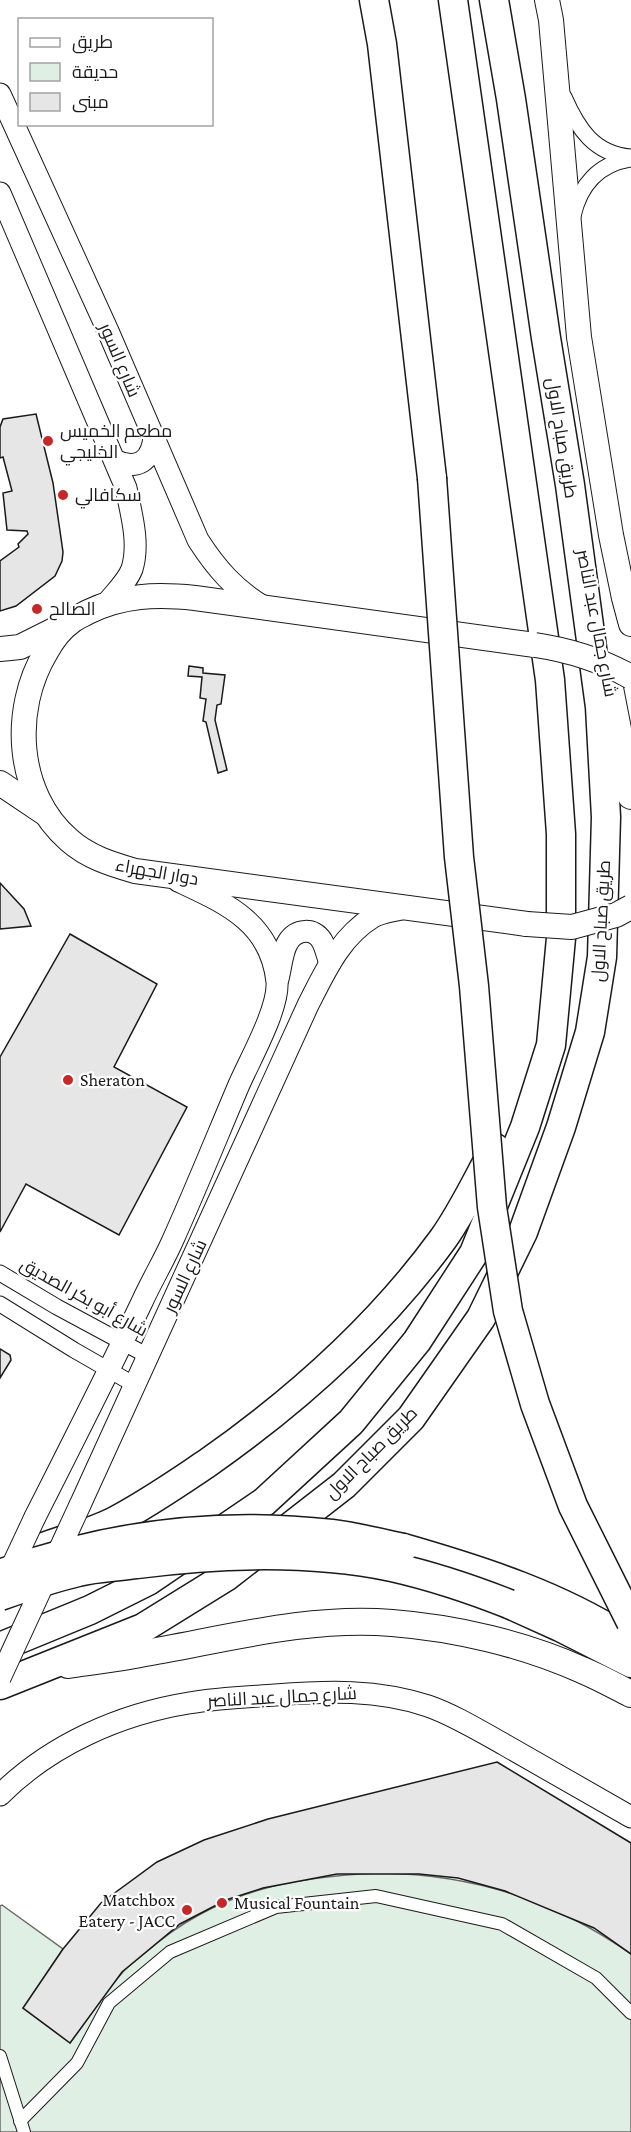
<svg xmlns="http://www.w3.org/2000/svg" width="631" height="2132" viewBox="0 0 631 2132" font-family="'Crimson Pro',Cairo,serif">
<rect width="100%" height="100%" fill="#fff"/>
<!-- green -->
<path fill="#e0efe3" stroke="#6a6a6a" stroke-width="1.5" d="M382,1873c93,2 172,27 249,81v178h-631v-226l2,-1 61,44 -40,59 47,35c17,-23 33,-48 52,-70 7,-8 16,-14 24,-21 70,-61 146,-76 236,-79z"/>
<!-- building -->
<g fill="#e6e6e6" stroke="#1a1a1a" stroke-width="1.5">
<path d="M36,414l17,69 10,69 -1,9 -7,15 -39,30 -16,5v-50l19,-14 -1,-3 10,-10 -1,-3 -20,-1 -4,-37 9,-2 -9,-34 -3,1v-31l3,-8z"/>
<path d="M189,666l14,2v5l22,2 -4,29 -4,1 -2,15 12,50 -9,3 -12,-51 -3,-1 3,-22 -6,-1 2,-21 -14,-1z"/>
<path d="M0,883l24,26 7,17 -31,3z"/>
<path d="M70,934l87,50 -43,83 73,40 -68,128 -93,-51 -26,48v-175z"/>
<path d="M0,1349l10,6 1,5 -11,18z"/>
<path d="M497,1762l134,81v111l-37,-26 -89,-37 -47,-13 -39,-4h-82l-74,14 -37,12 -46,24 -58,48 -52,71 -47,-35 40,-59 38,-46 56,-41 47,-22 64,-21z"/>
</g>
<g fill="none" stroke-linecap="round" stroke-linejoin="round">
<defs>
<g id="pedestrian">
<path d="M0,2056l24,76"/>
<path d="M20,2121l57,-58 32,-60 61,-51 106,-45 100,-11 126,28 94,54 35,35"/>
</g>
<g id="minor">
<path d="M564,97c14,32 30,57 67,60"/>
<path d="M573,216c7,-31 26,-52 57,-57"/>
<path d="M0,1273l57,34 91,49"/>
<path d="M0,1304l74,46 61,35"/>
</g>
<g id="secondary">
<path d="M0,94l108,237 90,209c18,28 37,50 66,67"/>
<path d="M0,193l126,295c5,25 14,55 6,81 -5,13 -17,24 -26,35"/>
<path d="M116,461c22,9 35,0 38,-23"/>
<path d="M278,979c3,-11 4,-28 10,-37 8,-13 26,-15 34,-1 4,7 5,15 8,22"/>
<path d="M80,1505l228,-500c17,-33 32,-68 65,-88 9,-5 22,-6 31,-9"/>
<path d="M35,1517c36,-71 72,-142 107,-215 9,-20 21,-40 30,-60 23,-51 44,-103 66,-155 11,-26 41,-78 39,-105 -6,-60 -52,-79 -99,-101"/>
<path d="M0,1795c50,-50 120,-81 189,-92 28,-5 57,-6 86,-8 52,-4 102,-6 153,11 26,9 52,25 77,39 42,24 84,48 126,72"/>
</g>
<g id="primary">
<path d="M547,0l4,20 28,317 32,198 13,63 7,26"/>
<path d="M0,649l20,-2 40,-20"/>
<path d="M0,783l46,31"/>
<path d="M527,924l-392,-53c-24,-7 -47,-14 -66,-31 -53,-46 -58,-130 -23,-188 6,-11 16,-24 26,-31 5,-4 11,-6 16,-9 35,-17 68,-18 107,-14l340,47"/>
</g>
<g id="trunk">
<path d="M608,678l23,118"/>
<path d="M68,1665c24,-4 48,-6 72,-11 83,-14 167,-38 252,-31 64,5 132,21 190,47 17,7 33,16 49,24"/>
</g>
<g id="motorway">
<path d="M374,0l8,44 50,434"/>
<path d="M41,1548c23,-9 50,-15 72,-26 33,-17 63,-38 93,-58 90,-63 172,-136 237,-225 20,-28 35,-61 52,-91"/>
<path d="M403,1548c80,23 158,48 228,94"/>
<path d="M509,1604l51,23 71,36"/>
<path d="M0,1647l90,-37 58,-29 116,-79 87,-80 66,-81 57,-88 51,-126 26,-82 10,-107v-104l-11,-154 -97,-680"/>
<path d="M0,1685l143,-57 84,-52 117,-91 67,-67 70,-100 42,-86 38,-105 29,-95 12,-75 4,-140 -6,-110 -30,-222 -24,-147 -35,-239 -17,-99"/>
</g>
</defs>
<!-- pedestrian casing -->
<use href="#pedestrian" stroke="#1a1a1a" stroke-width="14"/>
<!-- minor casing -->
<use href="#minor" stroke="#1a1a1a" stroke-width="17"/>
<!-- secondary casing -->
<use href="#secondary" stroke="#1a1a1a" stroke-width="23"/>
<!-- primary casing -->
<use href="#primary" stroke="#1a1a1a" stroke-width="26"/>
<!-- trunk casing -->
<use href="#trunk" stroke="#1a1a1a" stroke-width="28"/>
<!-- motorway casing -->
<use href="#motorway" stroke="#1a1a1a" stroke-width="31"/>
<!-- pedestrian -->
<use href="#pedestrian" stroke="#fff" stroke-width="12"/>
<!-- minor -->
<use href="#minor" stroke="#fff" stroke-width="15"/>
<!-- secondary -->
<use href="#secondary" stroke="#fff" stroke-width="21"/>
<!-- primary -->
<use href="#primary" stroke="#fff" stroke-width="24"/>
<!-- trunk -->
<use href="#trunk" stroke="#fff" stroke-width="26"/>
<!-- motorway -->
<use href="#motorway" stroke="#fff" stroke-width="28"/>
<defs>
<g id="secondary-bridge">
<path d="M6,1579l29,-62"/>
<path d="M0,1678l80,-173"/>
</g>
<g id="primary-bridge">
<path d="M535,645c34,5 66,15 96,32"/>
<path d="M527,924l45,3 44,-12 15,-8"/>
</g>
<g id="motorway-bridge">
<path d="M432,478l27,379 15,129 18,221 16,104 27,93 38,102 58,116"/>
<path d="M0,1574c106,-39 219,-53 332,-40 24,3 48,9 71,14"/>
<path d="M0,1596c26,-9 52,-18 78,-24 19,-5 40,-5 59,-8 84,-11 172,-14 255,3 40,9 79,22 117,37"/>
</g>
</defs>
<!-- secondary-bridge casing -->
<use href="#secondary-bridge" stroke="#1a1a1a" stroke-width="23" stroke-linecap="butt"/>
<!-- primary-bridge casing -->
<use href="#primary-bridge" stroke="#1a1a1a" stroke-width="26" stroke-linecap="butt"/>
<!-- motorway-bridge casing -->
<use href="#motorway-bridge" stroke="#1a1a1a" stroke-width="31" stroke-linecap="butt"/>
<!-- secondary-bridge -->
<use href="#secondary-bridge" stroke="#fff" stroke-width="21"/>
<!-- primary-bridge -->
<use href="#primary-bridge" stroke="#fff" stroke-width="24"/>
<!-- motorway-bridge -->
<use href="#motorway-bridge" stroke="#fff" stroke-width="28"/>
</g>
<!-- markers -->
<g fill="#c62828" stroke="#fff" stroke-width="2">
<circle cx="48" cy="441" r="6"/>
<circle cx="63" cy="495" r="6"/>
<circle cx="37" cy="609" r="6"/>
<circle cx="68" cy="1080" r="6"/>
<circle cx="222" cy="1903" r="6"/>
<circle cx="187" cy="1910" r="6"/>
</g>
<g text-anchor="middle" stroke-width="4.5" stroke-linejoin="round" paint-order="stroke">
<!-- street labels -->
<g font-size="18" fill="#1a1a1a" stroke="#fff">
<text transform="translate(120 360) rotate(67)" y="6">شارع السور</text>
<text transform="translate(562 438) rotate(81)" y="6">طريق صباح الاول</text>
<text transform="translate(597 623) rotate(79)" y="6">شارع جمال عبد الناصر</text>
<text transform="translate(157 872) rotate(10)" y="6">دوار الجهراء</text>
<text transform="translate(601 921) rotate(-87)" y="6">طريق صباح الاول</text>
<text transform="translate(185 1276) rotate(-65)" y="6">شارع السور</text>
<text transform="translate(84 1297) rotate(29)" y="6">شارع أبو بكر الصديق</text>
<text transform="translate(371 1453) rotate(-45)" y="6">طريق صباح الاول</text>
<text transform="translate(282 1697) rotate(-3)" y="6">شارع جمال عبد الناصر</text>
</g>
<!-- poi labels -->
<g font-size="18" fill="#1a1a1a" stroke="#fff" text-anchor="start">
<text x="60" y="437">مطعم الخميس<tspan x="60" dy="21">الخليجي</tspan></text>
<text x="75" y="501">سكافالي</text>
<text x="49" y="615">الصالح</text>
<text x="80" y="1086">Sheraton</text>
<text x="175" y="1906" text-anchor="end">Matchbox<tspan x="175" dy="21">Eatery - JACC</tspan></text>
<text x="234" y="1909">Musical Fountain</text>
</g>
</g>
<!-- legend -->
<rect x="18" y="18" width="195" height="108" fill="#ffffff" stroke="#a3a3a3" stroke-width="1.5"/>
<rect x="30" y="38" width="30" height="9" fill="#ffffff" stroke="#a3a3a3" stroke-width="1.5"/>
<text x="72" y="48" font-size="18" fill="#1a1a1a">طريق</text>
<rect x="30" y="63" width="30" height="18" fill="#e0efe3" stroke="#a3a3a3" stroke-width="1.5"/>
<text x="72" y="78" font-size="18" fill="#1a1a1a">حديقة</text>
<rect x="30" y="93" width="30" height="18" fill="#e6e6e6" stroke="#a3a3a3" stroke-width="1.5"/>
<text x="72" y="108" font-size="18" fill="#1a1a1a">مبنى</text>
</svg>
